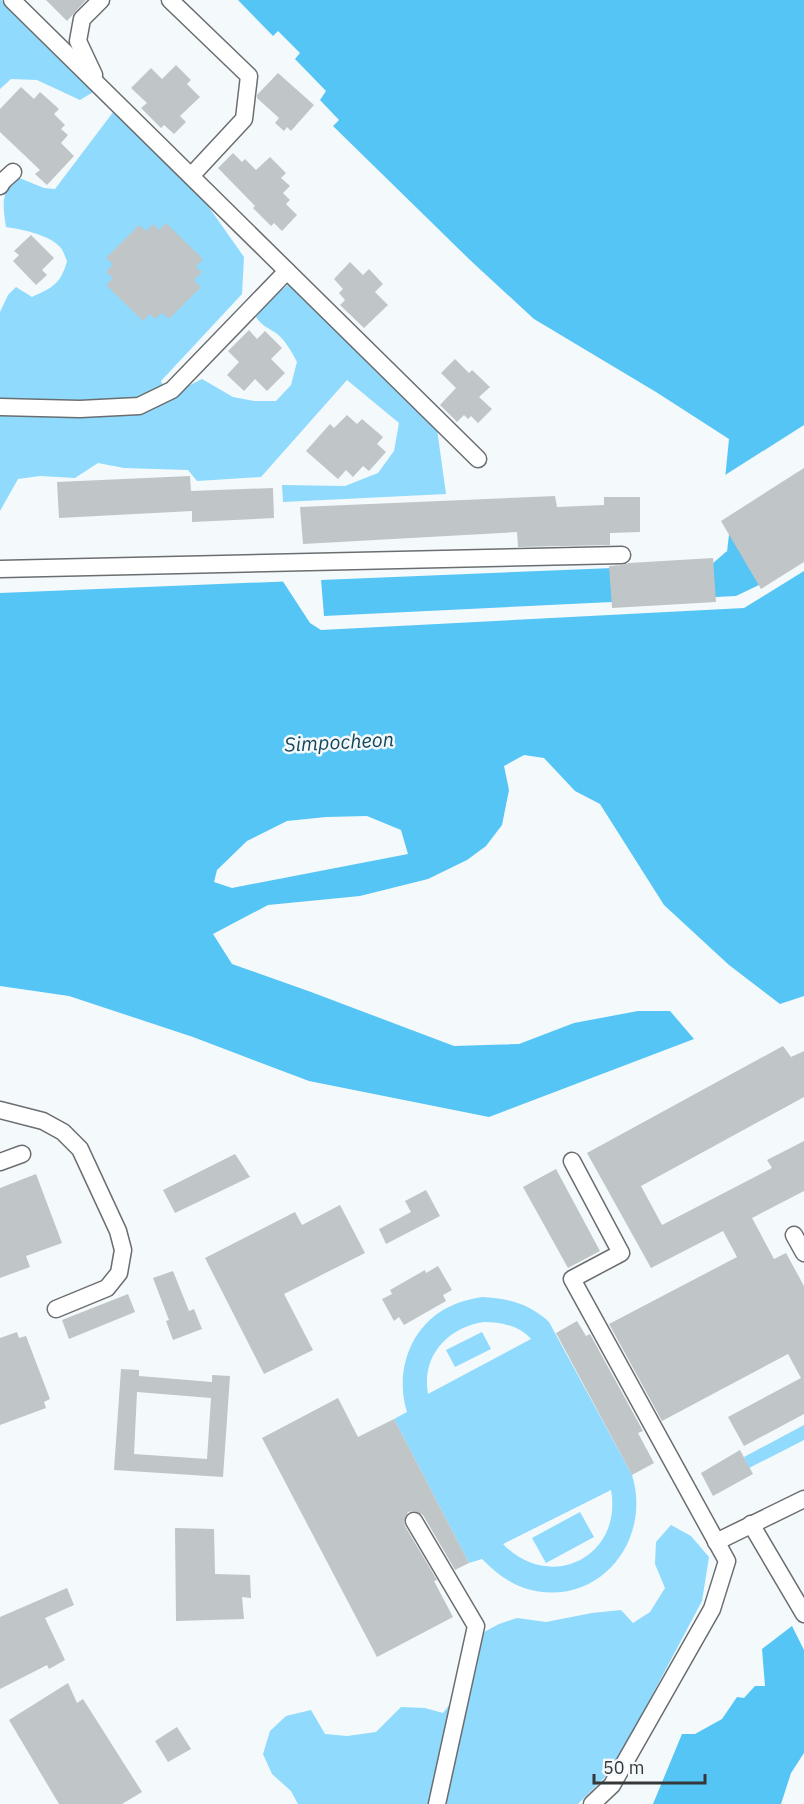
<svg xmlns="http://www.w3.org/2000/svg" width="804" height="1804" viewBox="0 0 804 1804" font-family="'IBM Plex Sans',sans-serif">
<rect width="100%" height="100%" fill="#f4f9fb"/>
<!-- green -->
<g fill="#8fdafd" fill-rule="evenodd">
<path d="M0,0h1l94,91 -15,9 -43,-20 -26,-1 -11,10z"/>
<path d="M114,111l43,42 51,53 36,51 -2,37 -81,87 8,19 19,-14 14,-7 31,18 21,4h22l15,-16 6,-23c-5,-10 -12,-22 -21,-29 -8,-5 -15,-8 -20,-16l9,-13 24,-20 148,145 9,65 -163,8 -1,-17 63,1 33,-13 16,-22 5,-28 -52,-43 -86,97 -64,4 -9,-11 -64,-2 -26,-5 -23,15 -35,-2 -22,3 -18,32v-199l8,-17 8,-8 16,10c20,-9 29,-13 35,-36 -2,-4 -3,-9 -6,-13 -10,-13 -40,-19 -55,-21 -3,-21 -6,-34 11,-50l27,11 11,1z"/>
<path d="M482,1297c25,1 48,7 67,25l83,153c21,68 -37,136 -108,113 -17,-6 -30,-17 -42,-29l-13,4 -75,-144 13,-7c-13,-41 4,-88 44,-106 10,-5 20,-7 31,-9zM484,1322c17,0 36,4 47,17l-103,55c-7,-38 20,-67 56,-72zM611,1490c12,67 -61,103 -108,54z"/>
<path d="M482,1332l9,17 -36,18 -9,-17z"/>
<path d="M804,1425v15l-55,28 -5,-11z"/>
<path d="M580,1512l14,25 -48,26 -14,-25z"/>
<path d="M671,1525l20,11 18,21 -7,44 -71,134 -25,41 -28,28h-280l-7,-13 -19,-17 -9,-20 7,-23 16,-15 25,-6 14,24 22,2 29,-4 25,-25 24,1 18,5 22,-28 6,-46 28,-15 18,-6 29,4 46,-9 29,-3 12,13 17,-11 15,-24 -10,-24 1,-22z"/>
</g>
<!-- water -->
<g fill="#54c5f5" fill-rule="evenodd">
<path d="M238,0h566v996l-24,8 -51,-39 -65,-60 -64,-101 -25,-13 -31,-33 -20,-3 -20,11 5,24 -7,35 -16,21 -19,14 -39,19 -68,17 -92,9 -55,29 19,30 79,28 143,54 65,-2 55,-21 64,-12h32l24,28 -205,78 -180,-36 -116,-44 -124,-41 -69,-10v-393l712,-29 15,-13 -3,-62 5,-50 -73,-47 -122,-73 -64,-59 -137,-134 6,-6 -19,-20 6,-9 -31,-32 5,-6 -22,-22 -5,5zM367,816l34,14 7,24 -176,34 -18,-6 3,-12 30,-29 40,-20 39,-4z"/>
<path d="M792,1626l12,24v103l-13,20 -10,31h-128l29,-70h13l27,-15 15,-22 7,1 11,-12h10l-3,-37z"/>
</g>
<!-- pier -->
<g fill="#f4f9fb">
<path d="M804,425v48l-73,44 -4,35 -3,-5 -3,-58 1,-12z"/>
<path d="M804,557v14l-60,37 -423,22 -11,-7 -28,-43 39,-1 3,37 412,-20 27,-13z"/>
</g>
<!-- building -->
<g fill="#c0c5c7" fill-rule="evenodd">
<path d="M46,0h40l-19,21z"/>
<path d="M176,65l15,15 -4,4 13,13 -20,19 6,6 -12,12 -10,-9 -3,3 -20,-20 6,-5 -16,-15 20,-20 11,11z"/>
<path d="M278,73l36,32 -23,26 -4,-4 -3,4 -9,-8 4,-5 -22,-20v-3z"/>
<path d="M21,87l13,12 6,-7 19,17 -5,5 11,11 -4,4 7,6 -7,8 13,13 -27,29 -12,-11 5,-4 -40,-38v-23z"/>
<path d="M233,153l9,9 3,-3 11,11 14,-13 16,16 -5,5 9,8 -7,7 7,7 -4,4 11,11 -15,16 -8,-8 -3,3 -18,-18 2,-2 -37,-38z"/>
<path d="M166,223l37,36 -7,8 6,5 -8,8 7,7 -32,32 -7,-6 -7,6 -5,-5 -7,7 -37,-36 7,-7 -7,-6 7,-8 -7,-6 33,-33 7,6 7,-7 6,6z"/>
<path d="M31,235l23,23 -12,12 5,5 -11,10 -23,-24 6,-6 -5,-4z"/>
<path d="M350,262l13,13 6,-6 14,15 -8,8 13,13 -24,23 -24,-23 5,-5 -6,-7 4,-4 -9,-10z"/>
<path d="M249,330l8,9 8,-8 17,17 -11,11 14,14 -18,18 -12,-12 -11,12 -17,-16 12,-13 -11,-11z"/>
<path d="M455,359l14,14 3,-3 18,17 -11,10 13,12 -14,14 -7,-7 -3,3 -4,-4 -7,7 -17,-17 16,-17 -15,-15z"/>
<path d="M347,415l10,9 5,-5 21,18 -6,7 9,8 -17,19 -6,-5 -10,11 -7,-7 -8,9 -32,-28 24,-27 4,4z"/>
<path d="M804,468v94l-43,27 -40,-68z"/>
<path d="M190,476l1,15 82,-3 1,30 -82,4v-11l-133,7 -2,-36z"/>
<path d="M555,496l2,11 47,-2v-8h36v35l-30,1v12l-92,2 -1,-15 -214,12 -3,-37z"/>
<path d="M713,558l3,44 -104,6 -3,-42 14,-1 6,-2z"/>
<path d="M783,1046l8,11 13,-6v46l-163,89 21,39 110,-57 -5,-8 37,-19v50l-52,27 22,41 12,-6 18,33v128l-60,32 -16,-29 73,-39 -13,-24 -126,67 -53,-97 128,-67 -14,-26 -72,37 -64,-115z"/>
<path d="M235,1154l15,23 -75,36 -12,-23z"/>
<path d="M556,1169l44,82 -32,17 -45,-81z"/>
<path d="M36,1174l26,69 -36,13 4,11 -30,11v-90z"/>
<path d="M426,1190l14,26 -54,28 -7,-15 32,-17 -6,-11z"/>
<path d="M340,1205l25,48 -81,41 29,56 -49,24 -59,-116 90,-46 7,13z"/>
<path d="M438,1266l14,24 -9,5 3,6 -42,24 -5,-8 -5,4 -12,-22 10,-5 -2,-4 35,-20 1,3z"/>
<path d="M173,1271l16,40 5,-2 8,20 -29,11 -7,-19 3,-1 -16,-42z"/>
<path d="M128,1294l7,18 -66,27 -7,-19z"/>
<path d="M577,1321l9,15 4,-2 53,97 -5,2 16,30 -22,12 -76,-142z"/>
<path d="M17,1332l2,6 7,-2 24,63 -6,3 2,6 -46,17v-87z"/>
<path d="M121,1369l18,1v6l73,6v-7l18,1 -7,101 -109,-7zM137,1392l74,6 -4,61 -73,-5z"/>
<path d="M338,1398l20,39 36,-18 75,144 -14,7 -32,-55 -9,-4 -6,1 -4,9 1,5 32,54 -3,1 19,36 -76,40 -115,-219z"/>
<path d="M740,1450l13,24 -40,22 -12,-23z"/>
<path d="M175,1528l39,1 1,45 35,1 1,23 -9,-1 2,22 -68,2z"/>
<path d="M67,1588l7,17 -29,13 20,42 -16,9 -2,-4 -47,24v-72z"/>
<path d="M68,1683l9,20 6,-4 59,93 -20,12h-63l-50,-84z"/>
<path d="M177,1727l14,22 -23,13 -13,-21z"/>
</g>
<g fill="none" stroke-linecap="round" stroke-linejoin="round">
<defs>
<g id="minor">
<path d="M12,0l466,459"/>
<path d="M170,0l79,76 -5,43 -53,57"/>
<path d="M94,75l-16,-34 4,-22 19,-19"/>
<path d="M0,186l3,-5 10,-9"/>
<path d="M0,407l80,2 59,-3 33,-16 115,-119"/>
<path d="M0,569l622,-14"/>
<path d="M0,1110l43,11 20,11 17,17 38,82 5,19 -4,23 -12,15 -51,21"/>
<path d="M572,1161l49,92 -49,26 155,282 -15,48 -100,176 -20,19"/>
<path d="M0,1162l22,-8"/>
<path d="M794,1235l10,18"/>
<path d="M414,1521l62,105 -39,178"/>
<path d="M751,1524l53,90"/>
<path d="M716,1542l88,-43"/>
</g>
</defs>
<!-- minor casing -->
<use href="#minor" stroke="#6a6e70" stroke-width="19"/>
<!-- minor -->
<use href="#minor" stroke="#fff" stroke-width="16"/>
</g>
<g text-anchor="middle" stroke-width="5" stroke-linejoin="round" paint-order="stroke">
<!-- water labels -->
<g font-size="20" font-style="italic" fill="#16465a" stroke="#f4f9fb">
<text transform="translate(339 742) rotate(-3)" y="7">Simpocheon</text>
</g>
</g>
<!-- scale -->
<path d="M594 1774v9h111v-9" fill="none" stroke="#353738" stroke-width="3"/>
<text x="603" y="1774" font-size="18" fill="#353738" stroke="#f4f9fb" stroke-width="4.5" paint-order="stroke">50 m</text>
</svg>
